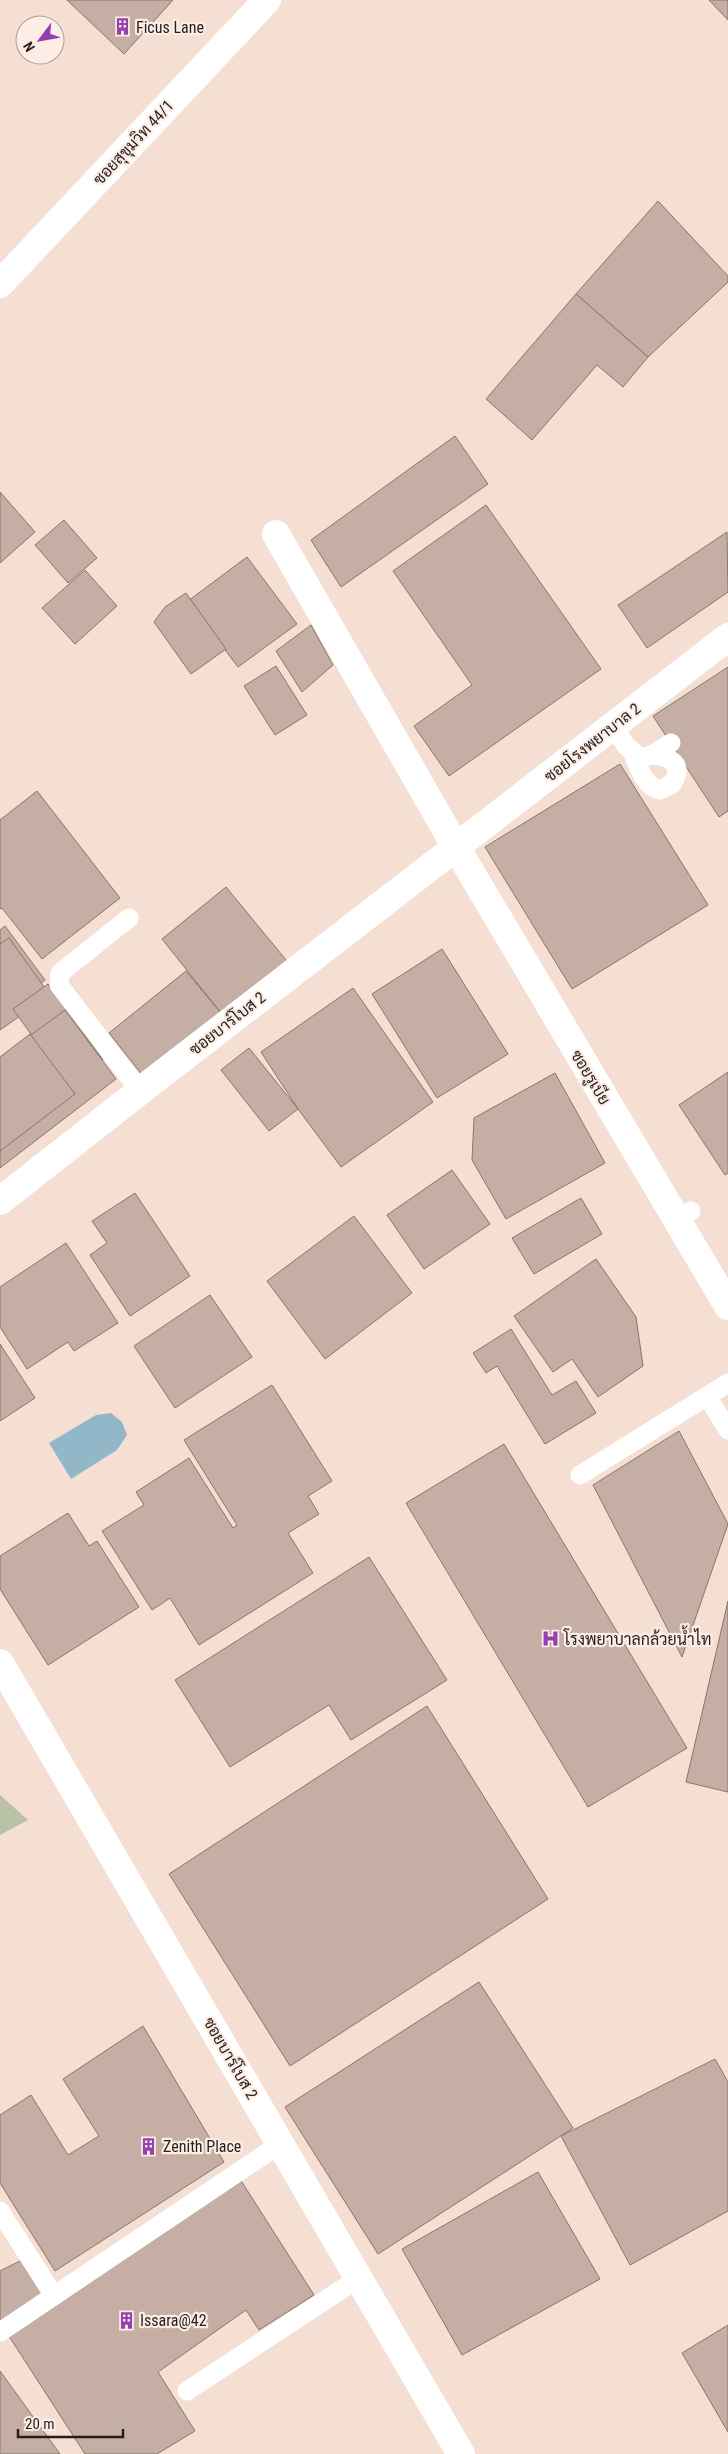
<svg xmlns="http://www.w3.org/2000/svg" width="728" height="2454" viewBox="0 0 728 2454" font-family="'Roboto Condensed',Sarabun,sans-serif">
<rect width="100%" height="100%" fill="#f5dfd3"/>
<!-- green -->
<path fill="#b9c2a4" d="M0,1795l28,25 -28,15z"/>
<!-- water -->
<path fill="#91b7c8" d="M111,1413l11,9 5,13 -10,15 -46,29 -22,-36 47,-28z"/>
<!-- building -->
<g fill="#c5afa4" stroke="#89756b">
<path d="M67,0h106l-49,54z"/>
<path d="M709,0h19v20z"/>
<path d="M658,201l70,75v6l-80,75 -72,-63z"/>
<path d="M576,294l72,63 -25,30 -26,-22 -65,75 -46,-41z"/>
<path d="M455,436l33,48 -147,103 -30,-47z"/>
<path d="M0,492l35,40 -35,31z"/>
<path d="M486,505l115,164 -152,107 -35,-50 58,-41 -79,-114z"/>
<path d="M64,520l33,38 -29,25 -33,-38z"/>
<path d="M727,532l1,60 -81,56 -29,-43z"/>
<path d="M247,557l50,67 -59,43 -50,-66z"/>
<path d="M85,570l32,36 -42,38 -33,-36z"/>
<path d="M186,593l40,56 -35,25 -37,-52 11,-15z"/>
<path d="M311,625l22,40 -31,27 -26,-41z"/>
<path d="M276,666l31,49 -32,20 -31,-49z"/>
<path d="M728,667v144l-9,6 -66,-101z"/>
<path d="M620,764l88,141 -136,84 -87,-142z"/>
<path d="M37,791l83,107 -78,61 -40,-51 -2,1v-89z"/>
<path d="M226,887l65,79 -66,52 -63,-79z"/>
<path d="M5,926l40,54 -45,34v-84z"/>
<path d="M9,938l41,57 -50,35v-86z"/>
<path d="M442,949l66,105 -71,44 -65,-104z"/>
<path d="M186,971l39,47 -78,63 -38,-48z"/>
<path d="M48,984l55,76 -35,26 -55,-77z"/>
<path d="M353,988l80,114 -92,65 -43,-58 -37,-57z"/>
<path d="M65,1010l51,69 -116,89v-110z"/>
<path d="M30,1034l45,60 -75,57v-94z"/>
<path d="M249,1048l49,61 -29,22 -48,-61z"/>
<path d="M728,1072v101l-3,2 -46,-70z"/>
<path d="M555,1073l50,90 -99,56 -34,-59 2,-42z"/>
<path d="M452,1170l38,54 -66,45 -37,-54z"/>
<path d="M135,1193l55,83 -60,40 -40,-61 17,-12 -15,-22z"/>
<path d="M581,1198l21,36 -68,40 -22,-36z"/>
<path d="M354,1216l58,77 -87,66 -58,-78z"/>
<path d="M66,1243l52,80 -44,28 -6,-9 -41,27 -27,-42v-40z"/>
<path d="M596,1259l40,58 7,49 -45,31 -26,-38 -19,13 -39,-56z"/>
<path d="M210,1295l42,62 -77,51 -41,-62z"/>
<path d="M511,1329l41,66 24,-14 20,32 -51,31 -48,-78 -11,7 -13,-20z"/>
<path d="M0,1344l35,54 -35,23z"/>
<path d="M272,1385l60,96 -24,15 11,18 -31,19 25,40 -114,72 -29,-47 -18,12 -50,-79 42,-26 -8,-13 53,-34 44,70 4,-3 -53,-85z"/>
<path d="M679,1431l49,93 -46,133 -89,-172z"/>
<path d="M504,1444l183,304 -99,59 -182,-304z"/>
<path d="M68,1513l21,33 8,-5 42,66 -91,58 -48,-76v-33z"/>
<path d="M369,1557l78,123 -96,60 -22,-35 -99,62 -55,-87z"/>
<path d="M728,1601v191l-42,-10z"/>
<path d="M427,1706l121,193 -258,167 -121,-192z"/>
<path d="M479,1982l94,146 -195,126 -93,-147z"/>
<path d="M143,2026l81,136 -169,109 -55,-88v-68l31,-20 37,60 31,-19 -36,-57z"/>
<path d="M715,2059l13,23v129l-98,54 -69,-129z"/>
<path d="M538,2172l62,107 -138,76 -60,-106z"/>
<path d="M238,2176l76,119 -55,35 -13,-20 -88,62 37,59 -38,23h-72l-80,-124z"/>
<path d="M22,2260l21,34 -43,30v-53z"/>
<path d="M728,2325v107l-46,-79z"/>
<path d="M0,2371l60,83h-60z"/>
</g>
<g fill="none" stroke-linecap="round" stroke-linejoin="round">
<!-- service -->
<g stroke="#fff" stroke-width="19">
<path d="M613,725l13,21 15,12 11,-3 19,-12"/>
<path d="M633,753c5,13 11,34 27,37l12,-6c13,-20 -2,-28 -20,-29"/>
<path d="M129,918l-69,55 -1,12 81,106"/>
<path d="M676,1220l15,-9"/>
<path d="M707,1396l21,34"/>
<path d="M580,1475l148,-92"/>
<path d="M0,2211l54,85"/>
<path d="M0,2332l280,-188"/>
<path d="M187,2391l172,-113"/>
</g>
<!-- minor -->
<g stroke="#fff" stroke-width="28">
<path d="M0,284l267,-284"/>
<path d="M276,534l180,313 272,459"/>
<path d="M0,1201l140,-110 588,-454"/>
<path d="M0,1663l461,791"/>
</g>
</g>
<!-- icons -->
<defs>
<symbol id="building-bare" viewBox="-9 -9 18 18"><path d="M-4-6H4V6H1V3H-1V6H-4ZM-2.5-4.3h1.7v1.8h-1.7ZM.8-4.3h1.7v1.8H.8ZM-2.5-1h1.7V.8h-1.7ZM.8-1h1.7V.8H.8Z" fill="#9540ae" stroke="#fceee7" stroke-width="2.5" paint-order="stroke"/></symbol>
<symbol id="hospital-bare" viewBox="-9 -9 18 18"><path d="M-5-5h3v3.5h4V-5h3V5h-3V1.5h-4V5h-3Z" fill="#9540ae" stroke="#fceee7" stroke-width="2.5" paint-order="stroke"/></symbol>
</defs>
<g fill-rule="evenodd">
<use href="#building-bare" x="110" y="14" width="25" height="25"/>
<use href="#hospital-bare" x="538" y="1626" width="25" height="25"/>
<use href="#building-bare" x="136" y="2134" width="25" height="25"/>
<use href="#building-bare" x="114" y="2308" width="25" height="25"/>
</g>
<g text-anchor="middle" stroke-width="4.5" stroke-linejoin="round" paint-order="stroke">
<!-- poi labels -->
<g font-size="16" fill="#261e1a" stroke="#fceee7" text-anchor="start">
<text x="136" y="33">Ficus Lane</text>
<text x="564" y="1645">โรงพยาบาลกล้วยน้ำไท</text>
<text x="163" y="2152">Zenith Place</text>
<text x="140" y="2326">Issara@42</text>
</g>
<!-- street labels -->
<g font-size="16" fill="#261e1a" stroke="#fceee7">
<text transform="translate(133 142) rotate(-47)" y="6">ซอยสุขุมวิท 44/1</text>
<text transform="translate(592 742) rotate(-38)" y="6">ซอยโรงพยาบาล 2</text>
<text transform="translate(227 1023) rotate(-38)" y="6">ซอยบาร์โบส 2</text>
<text transform="translate(591 1077) rotate(59)" y="6">ซอยรูเบีย</text>
<text transform="translate(231 2058) rotate(60)" y="6">ซอยบาร์โบส 2</text>
</g>
</g>
<!-- north arrow -->
<g transform="translate(40 40) rotate(238)"><circle r="24" fill="#fceee7" stroke="#a69b95"/>
<path d="M0-4L9 19L0 12L-9 19Z" fill="#9540ae"/>
<text y="-8" font-size="14" font-weight="bold" text-anchor="middle" fill="#261e1a">N</text>
</g>
<!-- scale -->
<path d="M18 2429v8h105v-8" fill="none" stroke="#261e1a" stroke-width="2.5"/>
<text x="25" y="2429" font-size="15" fill="#261e1a" stroke="#fceee7" stroke-width="4" paint-order="stroke">20 m</text>
</svg>
